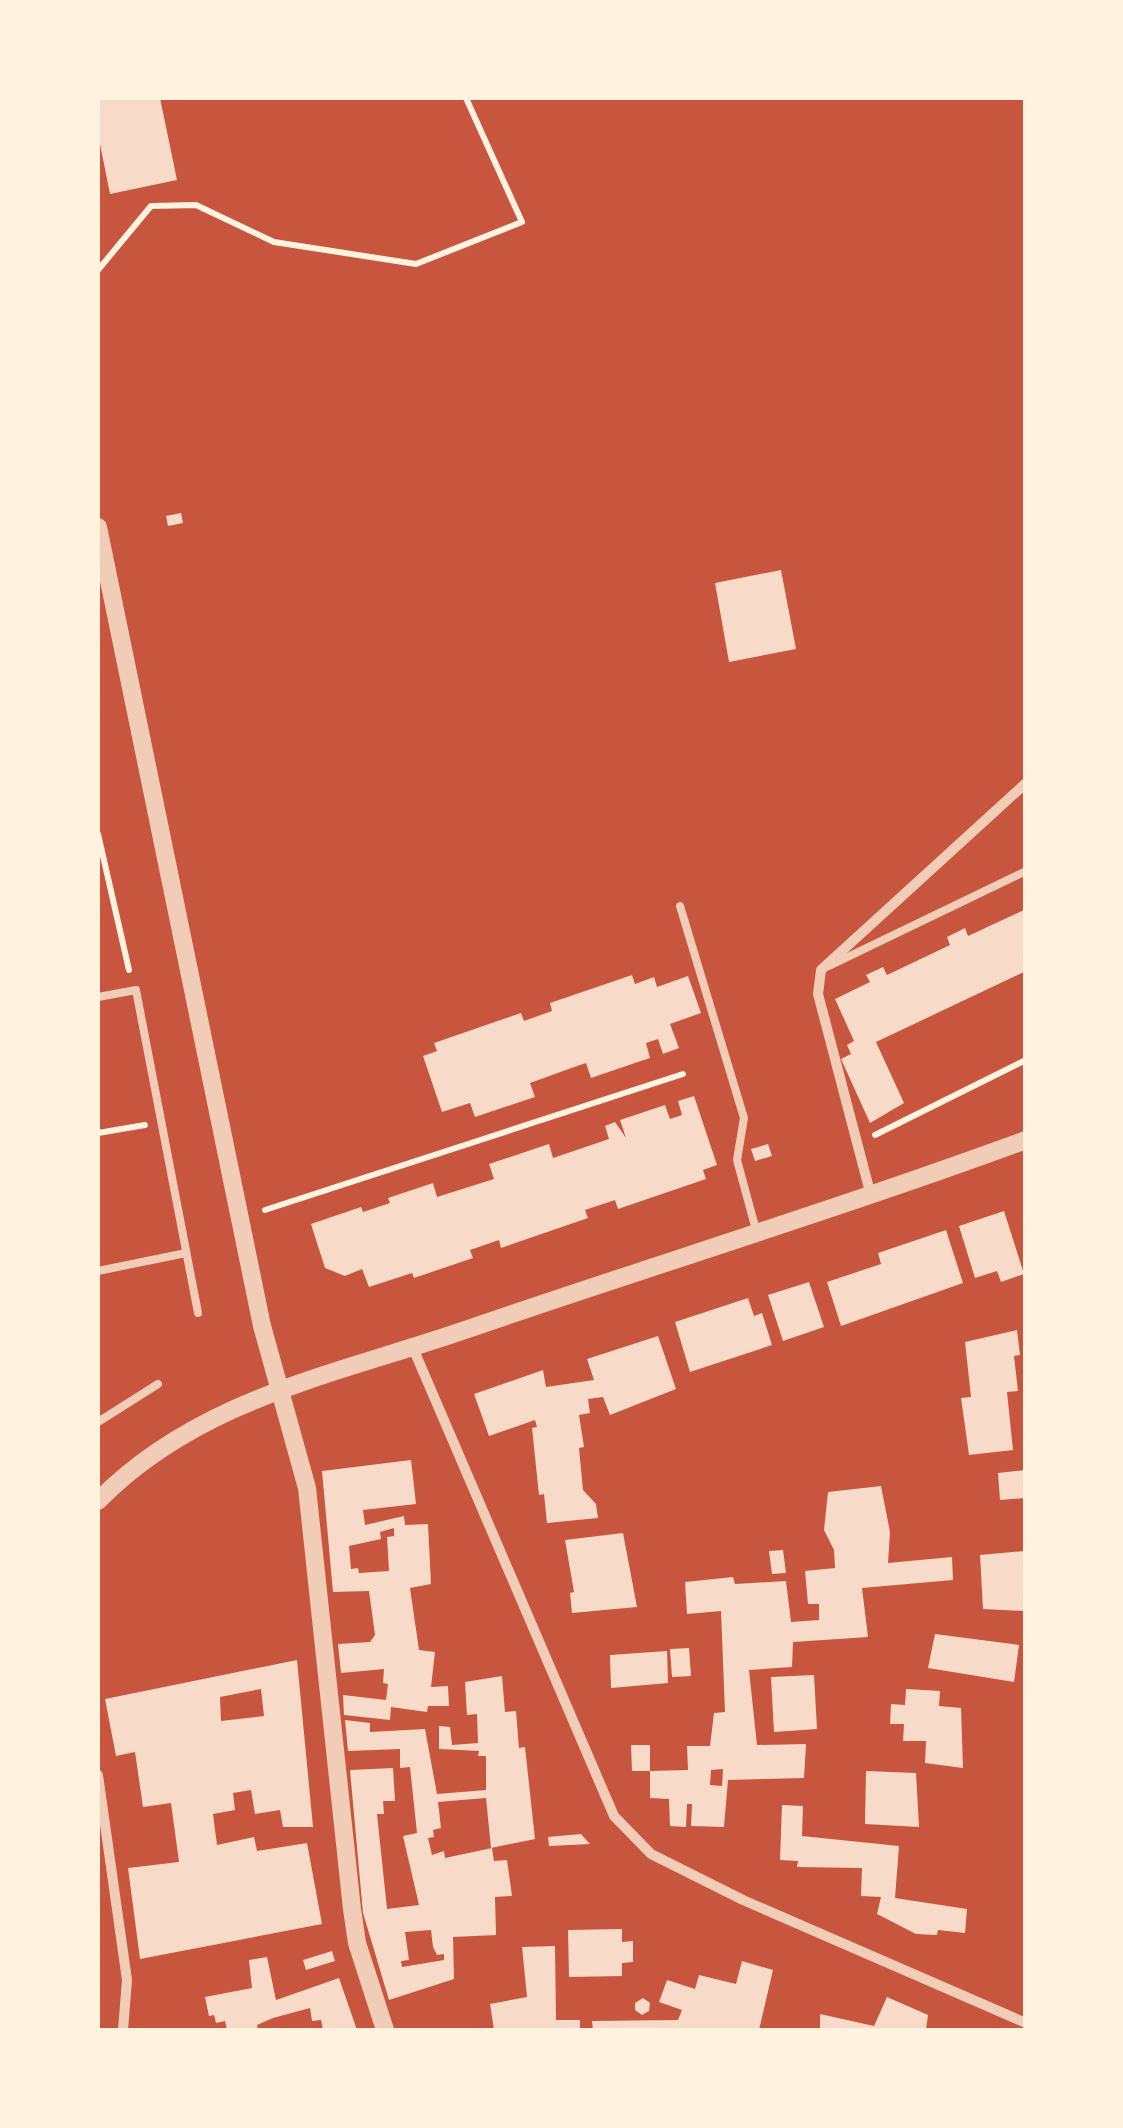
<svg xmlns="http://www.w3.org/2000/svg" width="1123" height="2128" viewBox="0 0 1123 2128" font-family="'Libre Baskerville',serif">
<rect width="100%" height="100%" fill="#c8553d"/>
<!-- building -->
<g fill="#f7dbc8" fill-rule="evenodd">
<path d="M98,98h62l17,82 -67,14 -12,-60z"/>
<path d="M181,513l2,10 -15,3 -2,-10z"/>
<path d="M781,570l15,79 -67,13 -14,-79z"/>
<path d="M1026,909v62l-150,71 28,61 -34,20 -29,-64 10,-5 -4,-9 7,-4 -19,-42 35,-17 -4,-7 17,-8 4,8 63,-30 -3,-8 18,-9 3,8z"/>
<path d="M632,975l3,9 19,-7 3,10 31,-11 13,37 -31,11 9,24 -16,6 -5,-15 -12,4 4,15 -15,5 -44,15 -5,-15 -9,3 -47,17 5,14 -60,20 -5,-14 -28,9 -19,-56 14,-5 -3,-8 87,-30 3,8 28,-10 -2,-8z"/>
<path d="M694,1096l23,69 -14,5 3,9 -88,30 -3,-9 -30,10 3,8 -87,30 -2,-8 -29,10 3,8 -59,20 -2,-5 -43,14 -7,-18 -17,7 -20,-8 -14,-44 50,-17 2,5 27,-9 -2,-5 45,-15 4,14 57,-18 -5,-15 60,-20 4,14 56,-19 -4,-13 10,-4 11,16 -6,-18 45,-15 5,14 12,-4 -4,-14z"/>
<path d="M768,1144l4,12 -17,5 -4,-12z"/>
<path d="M1004,1211l20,63 -23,8 -4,-11 -22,7 -16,-52z"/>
<path d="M946,1230l17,53 -122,43 -14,-44 54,-18 -3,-11z"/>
<path d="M809,1282l15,45 -41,14 -15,-46z"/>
<path d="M748,1298l6,18 8,-3 10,32 -82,27 -15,-50z"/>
<path d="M1017,1330l3,25 -6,1 4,35 -11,1 6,58 -44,5 -8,-57 10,-1 -6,-55z"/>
<path d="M658,1336l18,53 -66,26 -7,-18 -15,2 2,14 -11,2 5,32 -5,1 4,42 13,14 2,14 -51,5 -3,-29 -5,1 -7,-67 5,-1 -2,-7 -46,16 -15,-42 69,-24 3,17 48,-7 -7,-21z"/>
<path d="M411,1460l5,44 -53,6 2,15 39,-9 1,9 23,-1 3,60 -21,4 9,62 16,2 -4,35 17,-1 1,20h-21l-1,6 -36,-5 -1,13 -46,-5 -1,-20 43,5 2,-16 -5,-1 1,-14 -43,4 -3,-29 32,-2 5,-7 -6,-44 -36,1 -11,-121zM394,1528v8l-7,1 2,34 -30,2 -1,-5 -7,1 -2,-23 32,-7 -1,-7z"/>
<path d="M1026,1470v28l-26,2 -2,-27z"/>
<path d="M881,1486l9,46 -2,31 64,-6 1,23 -91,8 6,49 -75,5 -1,25 -43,3 8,75 49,-1 -2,34 -76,2 -4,47 -33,-1 1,-22h-5l-1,23 -16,-1 -1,-27 -19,-1v-27h-18l-1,-26h19v26l38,-1 -1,-24h23l4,-33 11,-1 -4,-101 -34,3 -2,-32 48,-5 2,7 51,-3 5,41 28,-2v-16h-11l-3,-33 30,-3 -1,-18 -10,-20 4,-38zM723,1769l-1,17 -12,-1 1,-15z"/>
<path d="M623,1533l14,74 -65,6 -2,-20 4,-1 -9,-52z"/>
<path d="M783,1550l3,23 -14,1 -3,-23z"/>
<path d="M1025,1551l1,60 -43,-2 -3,-54z"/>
<path d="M935,1634l84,11 -5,37 -86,-14z"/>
<path d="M689,1648l2,28 -19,1 -2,-28z"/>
<path d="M667,1651l1,32 -57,5 -1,-33z"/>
<path d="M297,1660l16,167h-30l-3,-17 -25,4 -4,-24 -18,3 2,17 -22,4 4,31 37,-8 3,14 50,-8 15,81 -182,35 -12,-91 51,-6 -8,-59 -28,4 -8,-55 -19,4 -11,-57zM261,1689l3,27 -43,5 -1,-24z"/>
<path d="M814,1675l3,54 -43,3 -3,-55z"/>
<path d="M502,1676l3,36 11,-1 3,37 6,-1 10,92 -44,9 -5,-50 -48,4 3,26 -8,2 1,7 -6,1 4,17 12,-4 1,7 47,-10 2,13 13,-1 5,36 -17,1 1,38 -43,2 1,42 -65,21 -26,-87 -13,-143 43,-2 2,33h-12l1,13h-7l10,95 32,-4 -16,-69 14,-3 -7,-66 -10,1v-19l-52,2 -3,-31 25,3v9l55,-3 12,65 49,-4v-34h-8l1,-5 -40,-2v-23l11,1 2,18 26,-2 -1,-29 -10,1 -2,-33zM431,1930l2,17 4,8 7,-1v6l-42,7 -1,-6 8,-1 -4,-28z"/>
<path d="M906,1689l34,2 -1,15 22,2 2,60 -38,-5 1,-22h-23l1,-17h-14l1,-20 14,1z"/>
<path d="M866,1771l50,2 3,54 -54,-3z"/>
<path d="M782,1805l21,1 -1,30 97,10 -4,52 72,11 -2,24 -27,-3 -1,5 -21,-1 -39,-20 4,-17 -20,-1 1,-28 -65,-1 1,-6 -18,-1z"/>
<path d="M581,1834l9,10 -41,2 -1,-9z"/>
<path d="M622,1929v13l11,-1v21l-11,1v13l-53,1 -1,-47z"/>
<path d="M555,1946l1,74h24v10h-86l-4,-26 37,-7 -5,-50z"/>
<path d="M332,1951l3,10 -29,9 -3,-10z"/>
<path d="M267,1957l9,43 63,-22 18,52h-34l-2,-10 -9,1 -2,-13 -37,10 -16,7 1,5h-31l-2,-9 -9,2 -2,-8 -5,1 -4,-19 47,-9 -3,-28z"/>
<path d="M742,1961l31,9 -14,60h-166l-1,-9 86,-1 4,-10 -23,-8 8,-22 28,9 4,-14 37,9z"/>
<path d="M887,1997l41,18 -2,15h-106v-16l54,12z"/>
<path d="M643,1998l7,5 -1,8 -7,4 -7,-5v-7z"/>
</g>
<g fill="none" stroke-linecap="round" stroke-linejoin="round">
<!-- path -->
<g stroke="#fff3e0" stroke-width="6">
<path d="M98,270l53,-64 45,-1 78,37 142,22 106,-42 -56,-124"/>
<path d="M98,834l31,136"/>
<path d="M98,1133l47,-8"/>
<path d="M875,1135l151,-75"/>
<path d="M265,1210l418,-136"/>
</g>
<!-- service -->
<g stroke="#f1ccb7" stroke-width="8">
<path d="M680,906l64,212 -7,42 19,70"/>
<path d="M829,966l197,-95"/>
<path d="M98,997l38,-7 62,323"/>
<path d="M98,1271l88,-18"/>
<path d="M98,1422l60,-38"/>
</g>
<!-- minor -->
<g stroke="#f1ccb7" stroke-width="10">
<path d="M870,1192l-52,-198 3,-24 205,-187"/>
<path d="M413,1348l201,468 37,38 92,46 283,123"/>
<path d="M98,1775l29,205 -4,50"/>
</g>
<!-- tertiary -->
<g stroke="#f1ccb7" stroke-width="18">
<path d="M98,527l164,799 45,162 45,421 5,34 28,87"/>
<path d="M98,1501c100,-102 236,-126 367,-171 186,-64 376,-122 561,-190"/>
</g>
</g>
<!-- border -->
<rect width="1123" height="2128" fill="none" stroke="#fff3e0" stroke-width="200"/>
</svg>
